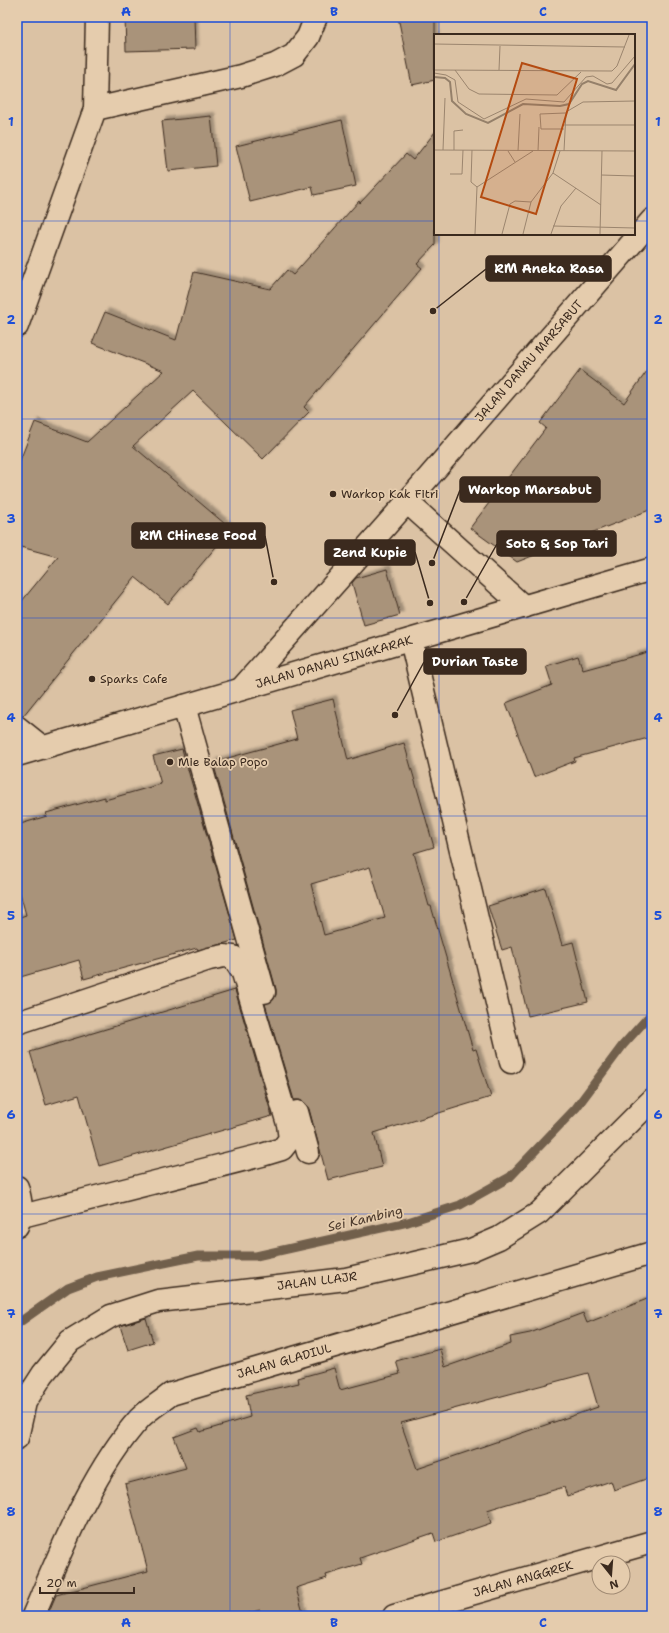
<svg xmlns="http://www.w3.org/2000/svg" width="669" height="1633" viewBox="0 0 669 1633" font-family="'Shantell Sans',sans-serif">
<defs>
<filter id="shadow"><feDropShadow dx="3.5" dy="-3.5" stdDeviation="1" flood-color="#0004"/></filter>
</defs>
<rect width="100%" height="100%" fill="#dbc2a4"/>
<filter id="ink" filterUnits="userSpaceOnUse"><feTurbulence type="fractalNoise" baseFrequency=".025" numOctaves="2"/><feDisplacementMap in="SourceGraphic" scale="8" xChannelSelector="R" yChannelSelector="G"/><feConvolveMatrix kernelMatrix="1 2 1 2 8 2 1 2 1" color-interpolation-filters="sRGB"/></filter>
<g filter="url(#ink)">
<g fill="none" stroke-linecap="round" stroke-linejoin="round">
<!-- stream -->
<path stroke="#715e4c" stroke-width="9" d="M17,1324l51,-36 29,-11 101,-21h58l152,-34 52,-17 50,-28 66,-69 47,-63 29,-32"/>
</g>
<!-- building -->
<g fill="#a9937a" stroke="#3b2a1e" fill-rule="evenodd" filter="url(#shadow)">
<path d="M125,17h69l1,32 -69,2z"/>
<path d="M398,17h37v63l-23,5z"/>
<path d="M211,116l5,50 -48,5 -6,-50z"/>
<path d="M342,120l14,66 -42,9 -2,-8 -62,15 -14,-56z"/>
<path d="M435,132v113l-18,19 5,4 -118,139 5,5 -46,47 -70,-68 -60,55 98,83 -63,75 -33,-27 -112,139 -6,-1v-108l41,-50 -41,-11v-78l18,-46 52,20 77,-71 -72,-28 13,-31 71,28 18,-68 76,17 17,-19 6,5 66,-74 1,2 46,-49 7,6z"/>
<path d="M652,364v145l-135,53 -47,-34 76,-100 -6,-5 40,-53 44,33z"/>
<path d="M387,569l13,46 -36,10 -12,-42 4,-5z"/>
<path d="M648,652l4,14v71l-78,21 1,3 -41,16 -28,-74 46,-18 -6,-19 32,-10 5,14z"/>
<path d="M333,699l15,61 56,-17 30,104 -20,6 15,53h2l42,144 3,-1 15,48 -117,36 8,34 -54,13 -19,-71 -4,-6 -5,-3h-6l-29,-96 8,-4 3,-5v-6l-63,-227 84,-23 -7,-29zM370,867l15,51 -61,17 -13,-51z"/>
<path d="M182,749l55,191 -39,10 -1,-2 -113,31 -5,-19 -62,18v-60l9,-3 -9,-33v-57l30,-9 -1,-3 59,-16v3l56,-16 -8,-28z"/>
<path d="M545,888l17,57 11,-3 15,60 -60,14 -16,-69 -10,3 -14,-44z"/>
<path d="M235,990l37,126 -173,50 -20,-71 -33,10 -16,-53z"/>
<path d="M652,1297v180l-38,13 -3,-9 -44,15 -3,-9 -77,23 4,13 -55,19 -3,-9 -73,25 2,6 -36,11 1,3 -31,10 8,28h-42l-2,-6 -22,6h-191l9,-21 92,-24 -23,-87 61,-16 -12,-31 24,-9 2,4 50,-15 -4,-22 53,-12 -1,-5 36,-10 6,22 60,-16 -4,-13 44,-12 5,18 66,-23 -1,-7 20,-4 53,-20 4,10zM588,1373l10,34 -181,62 -16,-46z"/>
<path d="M146,1318l7,24 -25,8 -8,-24z"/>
</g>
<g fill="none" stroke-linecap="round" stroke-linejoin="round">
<defs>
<g id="minor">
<path d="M95,109l2,-92"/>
<path d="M17,326l78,-217 146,-33 34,-11 19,-10 14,-18 8,-20"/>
<path d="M407,502l117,105"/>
<path d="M411,640l100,422"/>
<path d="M241,689l166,-187 245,-282"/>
<path d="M184,706l80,286"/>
<path d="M17,727l25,20"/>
<path d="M17,755l635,-186"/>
<path d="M17,1023l192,-64 15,-3 9,1 10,16 45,151 2,15 -8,10 -20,6 -240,61"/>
<path d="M297,1112l11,40"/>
<path d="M17,1187c4,14 6,25 0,39"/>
<path d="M17,1438l8,-36 18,-28 27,-33 41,-25 47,-15 188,-22 125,-29 28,-12 40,-25 113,-113"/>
<path d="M33,1616c28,-65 59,-145 107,-198 9,-9 21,-16 31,-24l481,-141"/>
<path d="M394,1616l258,-74"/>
</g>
</defs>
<!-- minor casing -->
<use href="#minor" stroke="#3b2a1e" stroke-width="25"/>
<!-- minor -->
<use href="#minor" stroke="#e5ccad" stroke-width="22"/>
</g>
</g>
<!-- grid -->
<path fill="none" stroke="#1d4ed8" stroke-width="1" stroke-opacity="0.55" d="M230,17v1599M439,17v18M17,221h418M634,221h18M439,234v1382M17,419h635M17,618h635M17,816h635M17,1015h635M17,1214h635M17,1412h635"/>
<!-- markers -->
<g fill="#3b2a1e" stroke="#e5ccad" stroke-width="1.5">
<circle cx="333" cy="494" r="4"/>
<circle cx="92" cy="679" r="4"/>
<circle cx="170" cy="762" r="4"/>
</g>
<g text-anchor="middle" stroke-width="3.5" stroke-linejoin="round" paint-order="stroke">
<!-- street labels -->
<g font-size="12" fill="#3b2a1e" stroke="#e5ccad">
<text transform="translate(529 361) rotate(-49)" y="4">JALAN DANAU MARSABUT</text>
<text transform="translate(334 662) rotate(-16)" y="4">JALAN DANAU SINGKARAK</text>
<text transform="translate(317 1281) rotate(-7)" y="4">JALAN LLAJR</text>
<text transform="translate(284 1361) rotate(-16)" y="4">JALAN GLADIUL</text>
<text transform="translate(523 1579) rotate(-16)" y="4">JALAN ANGGREK</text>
</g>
<!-- poi labels -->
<g font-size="12" fill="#3b2a1e" stroke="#e5ccad" text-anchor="start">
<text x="341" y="498">Warkop Kak Fitri</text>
<text x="100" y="683">Sparks Cafe</text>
<text x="178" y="766">Mie Balap Popo</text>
</g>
<!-- water labels -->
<g font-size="13" font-style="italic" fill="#4d3b2d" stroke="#e5ccad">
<text transform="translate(365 1218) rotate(-13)" y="5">Sei Kambing</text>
</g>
</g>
<!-- overview -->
<g transform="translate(434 34)">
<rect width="201" height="201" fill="#dbc2a4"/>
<path fill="none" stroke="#95806a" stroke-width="2" d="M0,43l11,1 5,4 2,19 14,13 22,9 35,-19 37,2 9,-2 13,-20 6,-3 28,9 19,-26"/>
<path fill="none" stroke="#9b856e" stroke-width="1" d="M0,10l191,3M0,36l178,1 5,-5 12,-31M21,36l14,19 10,5 78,1 24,-23M65,36l1,-24M0,39l12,2 9,5 3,22 26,17 42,-20 38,3 22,-25 7,-1 14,8 5,-1 23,-27M130,91h71M130,95h-23l-1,-15 25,-1M0,116l201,1M9,116l2,-52M20,116v-19l9,-1M38,116l-1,32 6,5M74,117l7,11M84,117l2,-37M104,117l1,-24M130,117l2,-39 17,-10 52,-1M119,139l48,32M16,140h12l1,-24M167,141l34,1M119,192l82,2M41,200l2,-47 56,-36M68,200l8,-30 5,-3 16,1 22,-29 7,-22M89,200l8,-32M117,200l10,-28 15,-18M166,200l2,-83"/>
<path fill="#b44b11" fill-opacity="0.15" stroke="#b44b11" stroke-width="2" d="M88,29l55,16 -41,135 -55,-17z"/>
<rect width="201" height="201" fill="none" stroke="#3b2a1e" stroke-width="2"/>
</g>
<!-- callouts -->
<path fill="none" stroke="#3b2a1e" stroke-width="1.5" d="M433 311L486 269M432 563L460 490M274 582L265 536M464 602L497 544M430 603L415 552M395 715L424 662"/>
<g fill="#3b2a1e" stroke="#e5ccad" stroke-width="1.5">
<circle cx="433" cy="311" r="4"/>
<circle cx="432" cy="563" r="4"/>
<circle cx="274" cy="582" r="4"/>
<circle cx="464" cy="602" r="4"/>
<circle cx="430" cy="603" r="4"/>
<circle cx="395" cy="715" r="4"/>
</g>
<g fill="#3b2a1e" stroke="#3b2a1e" stroke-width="1.5">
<rect x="486" y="256" width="125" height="25" rx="4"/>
<rect x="460" y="477" width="140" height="25" rx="4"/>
<rect x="132" y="523" width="133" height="25" rx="4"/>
<rect x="497" y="531" width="119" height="25" rx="4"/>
<rect x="325" y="540" width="90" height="25" rx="4"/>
<rect x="424" y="649" width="102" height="25" rx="4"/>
</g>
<g font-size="13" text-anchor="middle" font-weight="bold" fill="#fff">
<text x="549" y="273">RM Aneka Rasa</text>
<text x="530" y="494">Warkop Marsabut</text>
<text x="198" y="540">RM CHinese Food</text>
<text x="557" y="548">Soto &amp; Sop Tari</text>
<text x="370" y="557">Zend Kupie</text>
<text x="475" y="666">Durian Taste</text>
</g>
<!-- margin -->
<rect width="669" height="1633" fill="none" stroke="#e5ccad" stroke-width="44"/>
<!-- north arrow -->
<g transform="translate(611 1575) rotate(163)"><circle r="19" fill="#e5ccad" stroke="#a18b74"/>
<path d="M0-3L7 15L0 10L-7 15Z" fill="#3b2a1e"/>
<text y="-6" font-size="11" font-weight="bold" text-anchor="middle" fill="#3b2a1e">N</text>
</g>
<!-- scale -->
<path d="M40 1587v6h94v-6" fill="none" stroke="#3b2a1e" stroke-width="2"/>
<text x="46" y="1587" font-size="12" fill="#3b2a1e" stroke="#e5ccad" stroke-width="3" paint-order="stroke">20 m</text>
<rect x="22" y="22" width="625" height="1589" fill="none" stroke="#1d4ed8" stroke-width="1.5"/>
<g font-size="13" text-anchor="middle" font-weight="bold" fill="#1d4ed8">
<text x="126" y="16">A</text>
<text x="334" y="16">B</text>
<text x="543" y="16">C</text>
<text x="11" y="126">1</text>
<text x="658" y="126">1</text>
<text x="11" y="324">2</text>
<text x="658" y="324">2</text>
<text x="11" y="523">3</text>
<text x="658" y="523">3</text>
<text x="11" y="722">4</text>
<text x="658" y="722">4</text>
<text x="11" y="920">5</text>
<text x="658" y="920">5</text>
<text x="11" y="1119">6</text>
<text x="658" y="1119">6</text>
<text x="11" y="1318">7</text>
<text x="658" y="1318">7</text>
<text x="11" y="1516">8</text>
<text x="658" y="1516">8</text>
<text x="126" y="1627">A</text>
<text x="334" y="1627">B</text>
<text x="543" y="1627">C</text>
</g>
</svg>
